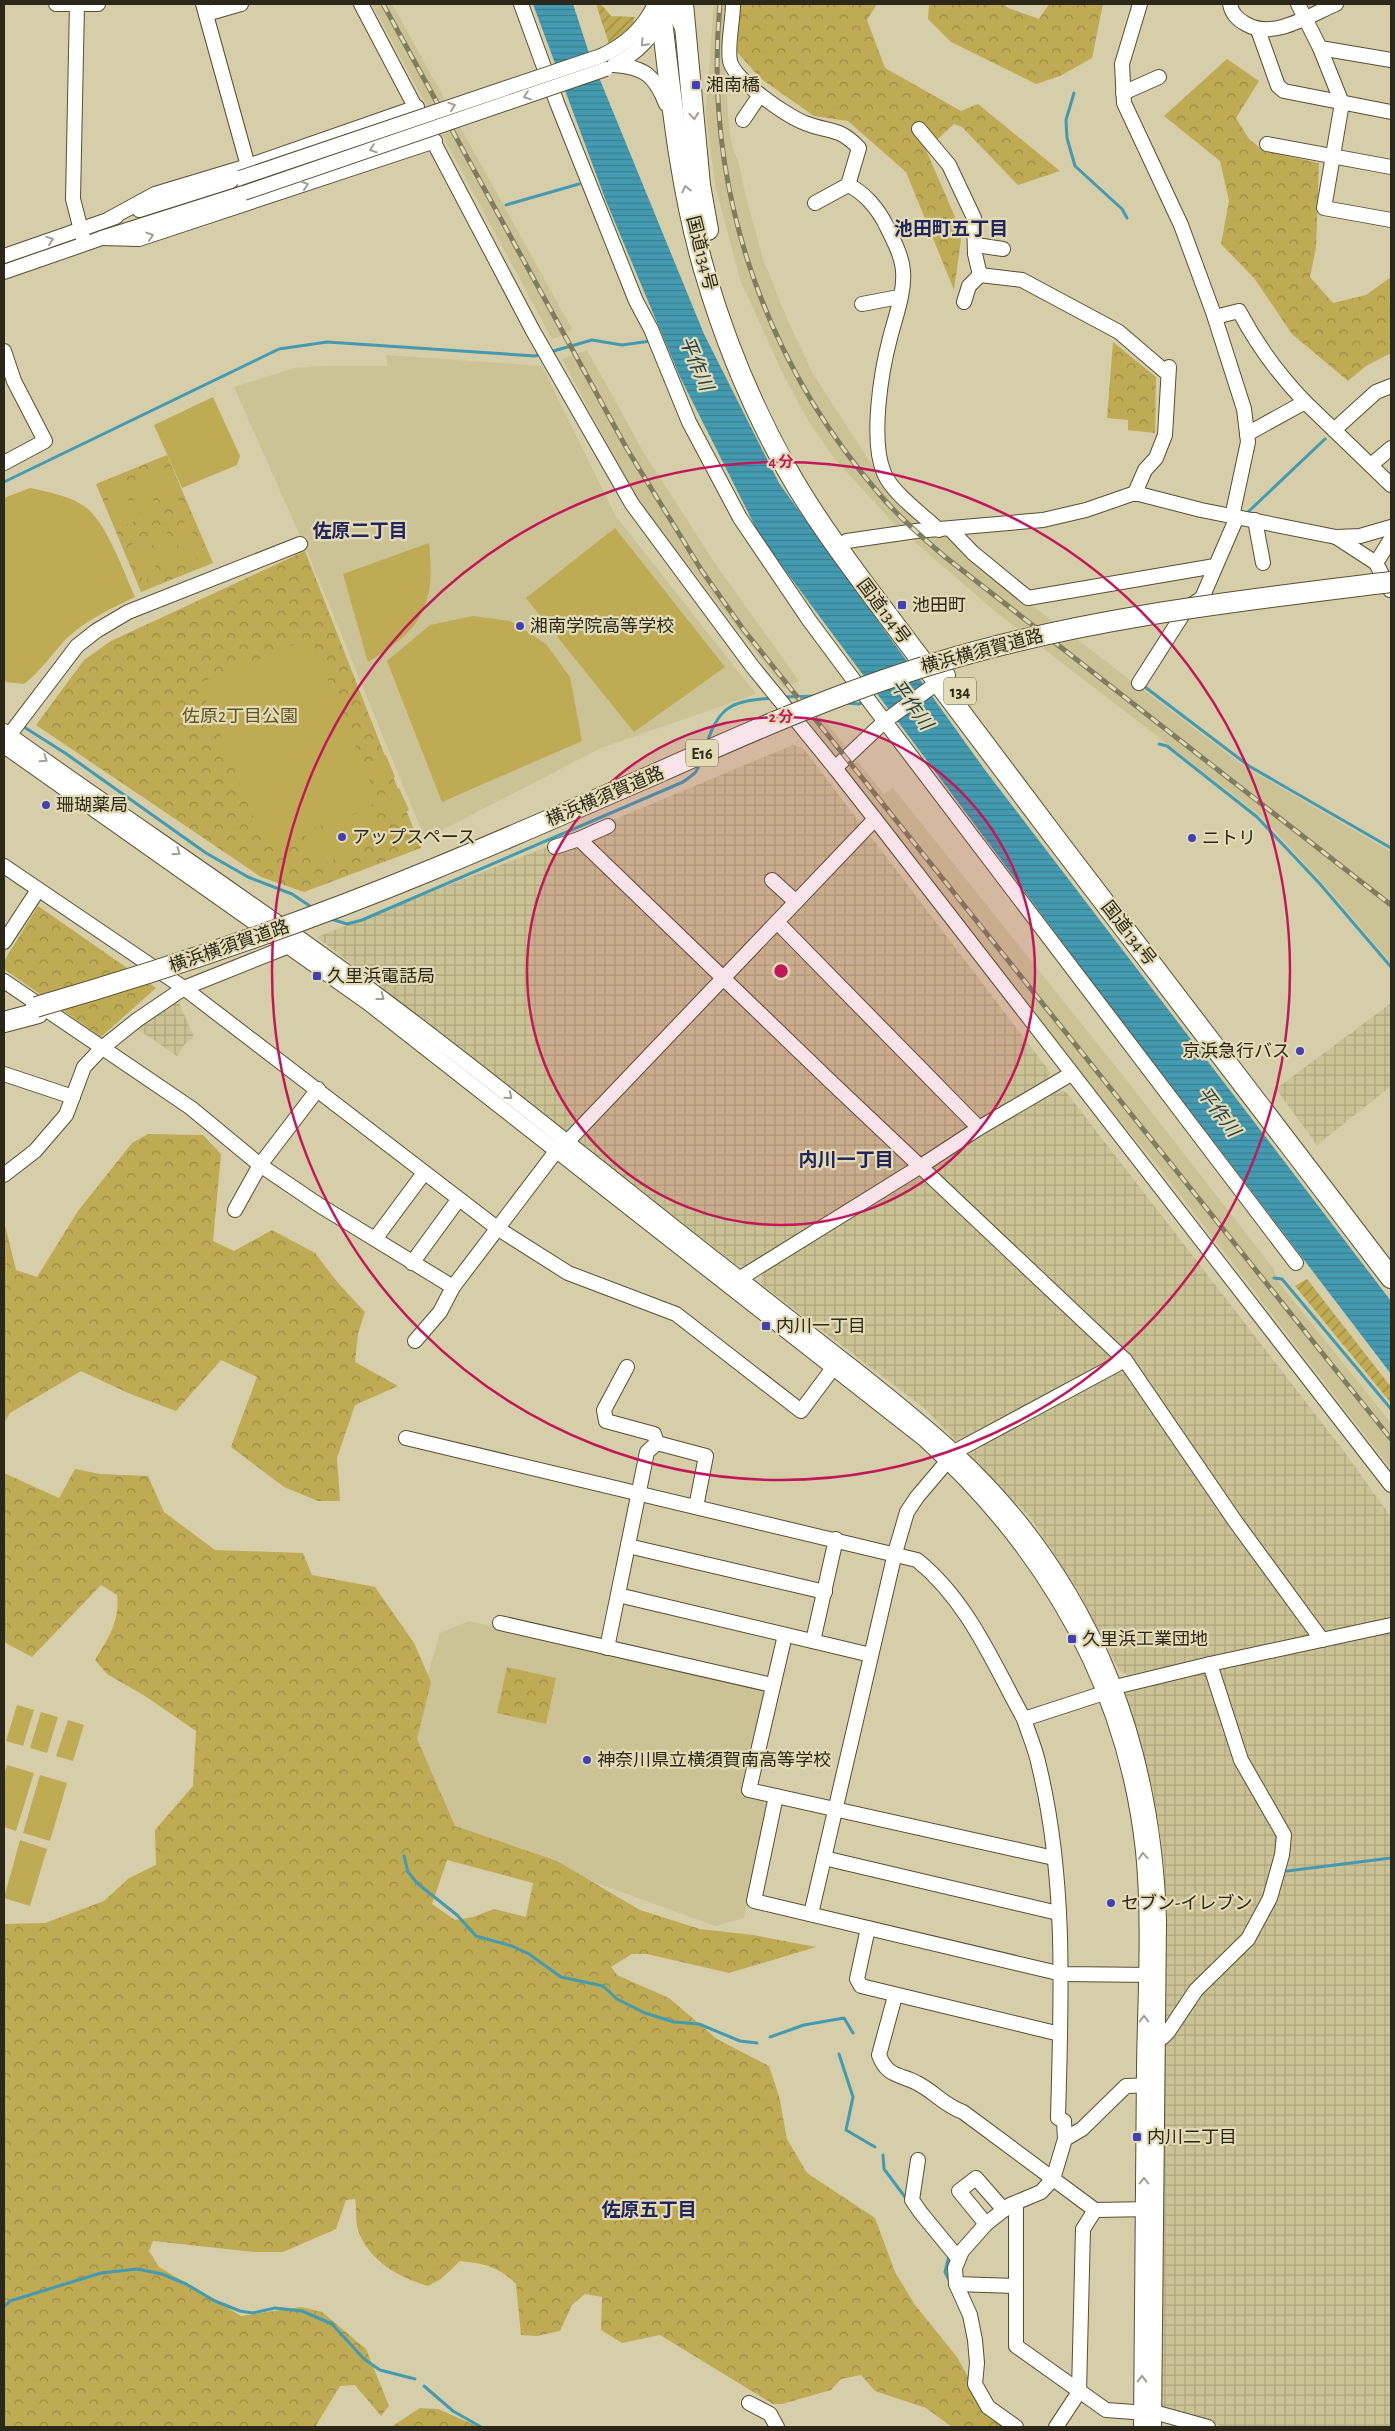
<svg xmlns="http://www.w3.org/2000/svg" width="1395" height="2431" viewBox="0 0 1395 2431" font-family="'Alegreya Sans','Noto Sans JP',sans-serif">
<defs>
<pattern id="industrial-grid" width="8" height="8" patternUnits="userSpaceOnUse" patternTransform="scale(1.25)"><rect width="8" height="8" fill="#cbc295"/><path d="M0 4h8M4 0v8" fill="none" stroke="#aea780"/></pattern>
<pattern id="forest-crowns" width="20" height="18" patternUnits="userSpaceOnUse" patternTransform="scale(1.25)"><rect width="20" height="18" fill="#beab54"/><path d="M2 6a3 3 0 1 1 6 0M12 15a3 3 0 1 1 6 0" fill="none" stroke="#9b8b45"/></pattern>
<pattern id="garden-furrows" width="10" height="10" patternUnits="userSpaceOnUse" patternTransform="scale(1.25)"><rect width="10" height="10" fill="#beab54"/><path d="M-1 1l2-2M0 10L10 0M9 11l2-2" fill="none" stroke="#9b8b45"/></pattern>
<pattern id="water-rules" width="6" height="5" patternUnits="userSpaceOnUse" patternTransform="scale(1.25)"><rect width="6" height="5" fill="#449bb1"/><path d="M0 2.5h6" fill="none" stroke="#397e8f"/></pattern>
</defs>
<rect width="100%" height="100%" fill="#d6cea9"/>
<!-- built -->
<g fill="#cbc295">
<path d="M372,4h20l180,325 -9,6 -11,4z"/>
<path d="M714,4h16l-5,71 4,53 4,22 5,10 8,37 17,62 24,60 26,55 65,100 51,50 -31,4 -64,-70 -25,-36 -25,-46 -43,-94 -25,-93 -7,-49 -3,-31z"/>
<path d="M587,350l57,103 70,109 85,119 -16,7 -147,-191 -74,-138z"/>
<path d="M386,355l156,11 73,149 141,179 -155,54 -176,91 -115,-281 -76,-171 61,-19 30,-2h63z"/>
<path d="M949,535l81,69 215,163 146,85v111l-61,-72 -68,-74 -266,-205 -86,-74z"/>
<path d="M809,701l75,93 9,-6 235,294 145,186 6,15 112,140v46l-233,-303 -76,-89 -287,-373z"/>
<path d="M469,1621l294,69 3,6 -23,97 22,7 5,5 -26,113 -29,8 -265,-96 -38,-102 28,-95z"/>
</g>
<!-- industrial -->
<g fill="url(#industrial-grid)">
<path d="M793,745l10,3 247,324 -2,7 -300,188 -13,-3 -418,-327 260,-102z"/>
<path d="M177,998l17,39 -10,8 -7,11 -41,-28z"/>
<path d="M1391,1003v83l-74,59 -41,-56z"/>
<path d="M1057,1090l9,2 277,358 48,67v103l-263,55 -9,-5 -40,-78 -49,-75 -106,-109 -163,-124 1,-11z"/>
<path d="M1391,1632v795h-166l-64,-18 1,-564 -14,-68 -24,-89z"/>
</g>
<!-- forest -->
<g fill="url(#forest-crowns)" fill-rule="evenodd">
<path d="M743,4h134l-10,16 18,48 76,43 17,-7 82,67 -42,14 -56,-58 -8,-3 -28,26 36,83 -8,57 -48,-118 -58,-51 -34,-5 -54,-38 -23,-26 3,-46z"/>
<path d="M929,4h75l4,4 31,11 10,-15h54l-11,54 -32,18 -24,8 -85,-42 -23,-23z"/>
<path d="M1227,59l32,22 -23,37 13,21 15,12 55,12 -3,85 -6,29 23,26 33,-8 25,-18v76l-25,13 -18,15 -56,-47 -38,-56 -33,-34 8,-43 -9,-40 -56,-45z"/>
<path d="M1113,342l43,35 -1,56 -27,-3v-10l-21,-2z"/>
<path d="M167,455l46,108 -72,29 -45,-108z"/>
<path d="M305,551l116,297 -117,44 -43,-15 -225,-152 48,-65 27,-19z"/>
<path d="M38,906l118,82 -55,49 -97,-68v-8z"/>
<path d="M148,1134l55,1 18,19 -8,87 21,10 38,-21 43,23 23,30 27,29 -7,22 -3,28 43,24 -43,19 -18,53 3,43h-22l-34,-14 -53,-40 26,-70 -36,-17 -45,51 -48,-18 -47,-22 -71,42 -6,10v-202l12,49 21,7 41,-66 54,-68z"/>
<path d="M75,1469l25,5 48,2 16,36 51,38 88,3 9,22 63,12 39,56 17,39 -14,57 38,87 102,35 83,49 60,19 53,6 63,12 -87,26 -82,-19h-15l-21,13 6,8 52,23 48,41 52,27 10,30 8,43 20,34 68,45 20,54 20,33 42,52 24,43 29,27h-58l-26,-19 -51,-17 -14,-16 -20,4 -10,11 -49,14h-9l-113,-69 -38,8 -21,-13 1,-33 -17,-3 -13,11 -12,26 -23,5 -16,-1 -5,-51c-18,-18 -31,-20 -56,-23l-19,18 -13,7c-30,-9 -59,-25 -70,-56 -3,-10 -1,-22 -3,-31l-9,1 -10,29 -53,23h-29l-101,-11 -4,10 10,16 82,49 60,-9 21,5 44,37 23,57 -8,10 -26,-31 -15,1 -25,41h-311v-503l41,-1 59,-22 25,-23 27,-13 -1,-35 38,-44 3,-55 -51,-35 -38,-22 -12,-14c13,-22 25,-38 22,-65l-16,-10 -69,72 -28,-15v-169l55,25zM447,1860l86,23 -7,34 -32,-8 -21,8 -18,3 -23,-16z"/>
<path d="M507,1667l49,11 -10,46 -49,-11z"/>
<path d="M420,2408l18,1 41,18h-88z"/>
</g>
<!-- garden -->
<g fill="url(#garden-furrows)">
<path d="M596,4h5l10,12 24,1 -3,10 -23,17z"/>
<path d="M1307,1279l84,108v16l-96,-117z"/>
</g>
<!-- pitch -->
<g fill="#beab54">
<path d="M213,397l27,59 -3,9 -55,23 -28,-63z"/>
<path d="M165,468l15,35 -17,6 -14,-35z"/>
<path d="M144,477l14,35 -16,6 -15,-34z"/>
<path d="M122,485l14,36 -16,6 -15,-35z"/>
<path d="M30,488c19,4 42,8 58,21 20,18 36,63 47,88 -25,12 -49,23 -69,42 -15,16 -25,32 -42,45l-18,-2 -2,-3v-181z"/>
<path d="M188,521l14,35 -16,7 -15,-35z"/>
<path d="M615,528l110,139 -91,65 -108,-134z"/>
<path d="M166,530l15,35 -16,7 -15,-35z"/>
<path d="M144,539l15,36 -16,6 -15,-35z"/>
<path d="M429,543c7,62 -7,87 -61,119l-25,-88z"/>
<path d="M473,616l37,5 36,23 24,33 12,64 -140,61 -55,-141 43,-36z"/>
<path d="M311,638l67,164 -112,46 -67,-165z"/>
<path d="M386,755l9,22 -20,9 -10,-22z"/>
<path d="M399,788l10,22 -20,9 -10,-22z"/>
<path d="M366,809l14,30 -61,27 -14,-30z"/>
<path d="M17,1705l17,5 -11,36 -17,-5z"/>
<path d="M41,1712l17,5 -11,36 -17,-5z"/>
<path d="M68,1720l16,5 -11,36 -17,-5z"/>
<path d="M7,1765l27,8 -18,58 -12,-4v-52z"/>
<path d="M40,1775l27,8 -17,58 -27,-8z"/>
<path d="M20,1840l27,9 -17,57 -26,-8z"/>
</g>
<!-- water -->
<path fill="url(#water-rules)" d="M533,4h40l16,49 115,281 75,149 206,287 406,531v73l-305,-400 -325,-436 -81,-161 -74,-176z"/>
<g fill="none" stroke-linecap="round" stroke-linejoin="round">
<!-- stream -->
<g stroke="#449bb1" stroke-width="3">
<path d="M1074,93l-8,27 1,18 8,28 47,43 5,9"/>
<path d="M506,205l73,-21"/>
<path d="M550,352l42,-12 30,5 29,-4"/>
<path d="M4,482l275,-133 48,-7 208,14 7,-2"/>
<path d="M1248,512l77,-73"/>
<path d="M1145,687l104,79 142,82"/>
<path d="M782,697l36,-1"/>
<path d="M845,703l14,1 7,-3"/>
<path d="M24,727l41,26 141,100 42,24 44,17 21,14"/>
<path d="M707,743c12,-39 28,-42 66,-45"/>
<path d="M1159,744l8,2 90,71 63,67 71,83"/>
<path d="M328,918l19,6 15,-4 321,-138 12,-9 6,-10"/>
<path d="M1274,1278l8,1 109,130"/>
<path d="M404,1856l4,16 10,12 39,31 19,21 36,10 17,8 32,23 42,9 14,13 28,14 29,9 25,2 41,17 17,2"/>
<path d="M1287,1871l104,-13"/>
<path d="M770,2037l34,-12 40,-7 9,15"/>
<path d="M839,2054l14,43 -7,33 29,17"/>
<path d="M883,2155l1,14 24,32"/>
<path d="M949,2255l-4,17 5,10"/>
<path d="M4,2307l6,-6 91,-28 36,-4 25,5 24,10 29,17 25,10 13,2 22,-5 27,3 30,13 32,35 16,11 35,9"/>
<path d="M424,2386l29,25 28,16"/>
</g>
<defs>
<g id="minor">
<path d="M56,4h42"/>
<path d="M77,4l-4,195 10,39"/>
<path d="M203,4l45,162"/>
<path d="M361,4l172,327 99,173 120,162 83,102"/>
<path d="M521,4l36,99 79,198 15,28 38,93 51,96 69,102 58,78 429,565"/>
<path d="M671,4l10,22"/>
<path d="M733,4c0,16 -6,43 -3,57 3,18 58,56 75,62 25,10 33,3 54,25l-11,37 -33,18"/>
<path d="M1140,4l-18,60 2,39 57,122 32,87 31,97 4,33 -16,75"/>
<path d="M1230,4c2,10 7,15 16,20 27,16 64,-9 90,-20"/>
<path d="M1298,4l22,44 22,55 -18,105 67,12"/>
<path d="M206,14l35,-10"/>
<path d="M1258,30l20,56 6,5 107,21"/>
<path d="M1320,48l71,12"/>
<path d="M601,56c24,-11 43,-28 54,-52"/>
<path d="M614,65c31,2 41,11 52,39"/>
<path d="M614,65c20,-10 39,-27 48,-49"/>
<path d="M1123,93l36,-16"/>
<path d="M743,120l17,-25"/>
<path d="M919,129l30,36 25,53 1,36 5,21"/>
<path d="M1267,144l124,23"/>
<path d="M848,185c16,7 30,24 38,40 7,14 16,31 17,46 2,21 -8,47 -13,67 -9,34 -20,102 -6,135 8,20 39,42 55,57"/>
<path d="M139,210l92,-29"/>
<path d="M109,219l46,-25 93,-28 169,-59"/>
<path d="M102,238l37,1 296,-98"/>
<path d="M976,245l27,4"/>
<path d="M4,256l112,-39"/>
<path d="M4,272l98,-34 142,-45"/>
<path d="M964,302l5,-16 11,-11 42,5 97,52 49,42"/>
<path d="M862,304l37,-7"/>
<path d="M1215,317l24,-6c18,34 40,64 66,91"/>
<path d="M4,351l10,30 31,60 -41,22"/>
<path d="M1334,430l42,-38 15,-6"/>
<path d="M1247,434l58,-32 86,83"/>
<path d="M1371,465l20,-17"/>
<path d="M1135,493l10,-23 11,-12 9,-23 4,-68"/>
<path d="M1255,520l8,43"/>
<path d="M950,529l23,24 55,45 187,-32"/>
<path d="M1336,537l40,26"/>
<path d="M837,546l10,-5 69,-10 127,-11 43,-10 49,-17 66,17 135,27 24,-1 31,-9"/>
<path d="M1390,590l-14,-27 15,-24"/>
<path d="M1139,683l48,-75 15,-10 35,-81"/>
<path d="M4,731c124,89 252,173 374,264 113,84 222,174 333,261 48,37 95,75 143,112 73,58 136,108 190,186 76,108 111,235 115,366l-5,507"/>
<path d="M4,742l73,-96 19,-15 32,-19 172,-68"/>
<path d="M4,746l364,257 557,437c121,111 200,245 218,411 7,71 2,145 1,217 0,119 -2,239 -3,359"/>
<path d="M875,819l516,666"/>
<path d="M608,826l-29,13 251,242 295,279 110,161 87,119"/>
<path d="M555,847l24,-8"/>
<path d="M4,866l180,122 313,240 71,45 108,41 125,97 38,-51"/>
<path d="M772,880l24,22"/>
<path d="M777,922l202,206"/>
<path d="M4,942l34,-52"/>
<path d="M4,981l187,127 69,57 59,40 134,82"/>
<path d="M4,1074l69,23"/>
<path d="M4,1175l31,-24 31,-36 18,-48 18,-19 35,-28 47,-32 105,-42 4,-5"/>
<path d="M235,1210l25,-45 58,-76"/>
<path d="M375,1239l49,-66"/>
<path d="M412,1263l46,-63"/>
<path d="M734,1282l187,-116 58,-38 92,-54"/>
<path d="M415,1341l25,-29 13,-25 104,-137 10,-8 308,-323 -40,-51 50,-47 63,-46"/>
<path d="M627,1367l-23,43 2,11 48,13 3,9"/>
<path d="M406,1438l511,122c51,41 76,103 107,159"/>
<path d="M628,1546l197,46"/>
<path d="M618,1595l253,60"/>
<path d="M500,1623l272,62"/>
<path d="M785,1635l-36,155 305,68"/>
<path d="M813,1641l23,-102"/>
<path d="M607,1648l40,-196 10,-9 49,13 -10,51"/>
<path d="M776,1796l-22,105 308,73 91,1"/>
<path d="M824,1858l234,55"/>
<path d="M811,1914l84,-361 12,-41 10,-15 39,-46 169,-91"/>
<path d="M868,1928l-11,51 4,7 199,48"/>
<path d="M895,1996l-16,59c8,22 21,19 38,28 18,9 25,21 46,29l132,98 56,-1"/>
<path d="M1157,2039l6,-2 5,-5 28,-42 52,-51 22,-41 12,-43 2,-20 -43,-75 -31,-96"/>
<path d="M1065,2139l17,-10 44,-43 28,-1"/>
<path d="M918,2160l-6,40 9,13 37,45"/>
<path d="M1016,2204v142l90,64 55,4 47,13"/>
<path d="M986,2224l-27,-33 17,-13 28,32"/>
<path d="M956,2284l59,2"/>
<path d="M749,2403l21,11 7,13"/>
<path d="M1016,2427l-28,-20 -13,-23 2,-21 -2,-23 -5,-25 -14,-31 -1,-16 7,-17 24,-27 24,-19 31,-13 12,-13 12,-40 -1,-18 -6,-3c3,-117 9,-237 -19,-352 -3,-16 -10,-31 -15,-47l80,-26 11,-6 95,-23 181,-39"/>
<path d="M1056,2427l23,-35 4,-163 12,-19"/>
</g>
<g id="highway">
<path d="M660,4c11,90 19,181 45,269 20,68 48,136 83,198 23,41 51,79 79,117l189,251 335,439"/>
<path d="M683,4l17,181 8,45"/>
<path d="M4,1022l34,-9"/>
</g>
</defs>
<!-- minor casing -->
<use href="#minor" stroke="#574f2f" stroke-width="16"/>
<!-- highway casing -->
<use href="#highway" stroke="#574f2f" stroke-width="22"/>
<!-- minor -->
<use href="#minor" stroke="#fff" stroke-width="14"/>
<!-- highway -->
<use href="#highway" stroke="#fff" stroke-width="20"/>
<defs>
<g id="rail">
<path d="M383,4l244,445 75,122 41,58 648,810"/>
<path d="M720,4c-17,180 42,355 161,492 19,22 41,41 63,60l447,349"/>
</g>
</defs>
<!-- rail casing -->
<use href="#rail" stroke="#817c61" stroke-width="5"/>
<!-- rail -->
<use href="#rail" stroke="#e3dbb5" stroke-width="3" stroke-dasharray="9" stroke-linecap="butt"/>
<defs>
<g id="minor-bridge">
<path d="M240,178l361,-122"/>
<path d="M244,193l362,-124"/>
</g>
<path id="highway-bridge" d="M36,1007c136,-39 270,-85 400,-139 73,-30 145,-62 217,-93 92,-41 184,-82 280,-111 149,-46 304,-63 458,-82"/>
</defs>
<!-- minor-bridge casing -->
<use href="#minor-bridge" stroke="#574f2f" stroke-width="16" stroke-linecap="butt"/>
<!-- highway-bridge casing -->
<use href="#highway-bridge" stroke="#574f2f" stroke-width="22" stroke-linecap="butt"/>
<!-- minor-bridge -->
<use href="#minor-bridge" stroke="#fff" stroke-width="14"/>
<!-- highway-bridge -->
<use href="#highway-bridge" stroke="#fff" stroke-width="20"/>
</g>
<!-- one-way arrows -->
<defs><path id="oneway-chevron" d="M-2-3.5L2.5 0L-2 3.5" fill="none" stroke-width="1.6" stroke-linecap="round" stroke-linejoin="round" transform="scale(1.25)"/></defs>
<g stroke="#a09e98">
<use href="#oneway-chevron" transform="translate(644 43) rotate(134)"/>
<use href="#oneway-chevron" transform="translate(527 96) rotate(161)"/>
<use href="#oneway-chevron" transform="translate(452 106) rotate(-19)"/>
<use href="#oneway-chevron" transform="translate(694 116) rotate(85)"/>
<use href="#oneway-chevron" transform="translate(373 149) rotate(161)"/>
<use href="#oneway-chevron" transform="translate(305 185) rotate(-18)"/>
<use href="#oneway-chevron" transform="translate(686 189) rotate(-102)"/>
<use href="#oneway-chevron" transform="translate(150 236) rotate(-18)"/>
<use href="#oneway-chevron" transform="translate(50 240) rotate(-19)"/>
<use href="#oneway-chevron" transform="translate(44 759) rotate(35)"/>
<use href="#oneway-chevron" transform="translate(177 852) rotate(35)"/>
<use href="#oneway-chevron" transform="translate(381 997) rotate(37)"/>
<use href="#oneway-chevron" transform="translate(509 1096) rotate(39)"/>
<use href="#oneway-chevron" transform="translate(1143 1856) rotate(-94)"/>
<use href="#oneway-chevron" transform="translate(1144 2019) rotate(-90)"/>
<use href="#oneway-chevron" transform="translate(1144 2181) rotate(-90)"/>
<use href="#oneway-chevron" transform="translate(1142 2379) rotate(-89)"/>
</g>
<!-- distance rings -->
<circle cx="781" cy="971" r="254" fill="#c2185b" fill-opacity=".12"/>
<g fill="none" stroke="#c2185b" stroke-width="2.5">
<circle cx="781" cy="971" r="254"/>
<circle cx="781" cy="971" r="509"/>
</g>
<!-- markers -->
<g fill="#4240b6" stroke="#e3dbb5" stroke-width="2">
<rect x="691" y="80" width="10" height="10" rx="2.5"/>
<rect x="897" y="600" width="10" height="10" rx="2.5"/>
<circle cx="520" cy="626" r="5"/>
<circle cx="46" cy="805" r="5"/>
<circle cx="342" cy="837" r="5"/>
<circle cx="1192" cy="838" r="5"/>
<rect x="312" y="971" width="10" height="10" rx="2.5"/>
<circle cx="1300" cy="1051" r="5"/>
<rect x="761" y="1321" width="10" height="10" rx="2.5"/>
<rect x="1067" y="1634" width="10" height="10" rx="2.5"/>
<circle cx="587" cy="1760" r="5"/>
<circle cx="1111" cy="1903" r="5"/>
<rect x="1132" y="2132" width="10" height="10" rx="2.5"/>
</g>
<g text-anchor="middle" stroke-width="4.5" stroke-linejoin="round" paint-order="stroke">
<!-- shield labels -->
<g fill="#e3dbb5" stroke="#625e48" stroke-width="1">
<rect x="944" y="677.5" width="32" height="27" rx="4"/>
<rect x="686" y="739.5" width="32" height="27" rx="4"/>
</g>
<g font-size="16" font-weight="bold" fill="#2b2819">
<text x="960" y="697">134</text>
<text x="702" y="759">E16</text>
</g>
<!-- poi labels -->
<g font-size="18" fill="#2b2819" stroke="#e3dbb5" text-anchor="start">
<text x="706" y="91">湘南橋</text>
<text x="912" y="611">池田町</text>
<text x="530" y="632">湘南学院高等学校</text>
<text x="56" y="811">珊瑚薬局</text>
<text x="352" y="843">アップスペース</text>
<text x="1202" y="844">ニトリ</text>
<text x="327" y="982">久里浜電話局</text>
<text x="1290" y="1057" text-anchor="end">京浜急行バス</text>
<text x="776" y="1332">内川一丁目</text>
<text x="1082" y="1645">久里浜工業団地</text>
<text x="597" y="1766">神奈川県立横須賀南高等学校</text>
<text x="1121" y="1909">セブン-イレブン</text>
<text x="1147" y="2143">内川二丁目</text>
</g>
<!-- street labels -->
<g font-size="18" fill="#2b2819" stroke="#e3dbb5">
<text transform="translate(702 253) rotate(76)" y="6">国道134号</text>
<text transform="translate(884 611) rotate(53)" y="6">国道134号</text>
<text transform="translate(982 651) rotate(-15)" y="6">横浜横須賀道路</text>
<text transform="translate(605 796) rotate(-23)" y="6">横浜横須賀道路</text>
<text transform="translate(1129 933) rotate(52)" y="6">国道134号</text>
<text transform="translate(229 946) rotate(-19)" y="6">横浜横須賀道路</text>
</g>
<!-- park labels -->
<g font-size="18" fill="#605522" stroke="#e3dbb5">
<text x="240" y="722">佐原2丁目公園</text>
</g>
<!-- neighbourhood labels -->
<g font-size="19" font-weight="bold" fill="#22245d" stroke="#e3dbb5">
<text x="951" y="235">池田町五丁目</text>
<text x="360" y="537">佐原二丁目</text>
<text x="846" y="1166">内川一丁目</text>
<text x="649" y="2216">佐原五丁目</text>
</g>
<!-- water labels -->
<g font-size="19" font-style="italic" fill="#264149" stroke="#e3dbb5">
<text transform="translate(697 363) rotate(67)" y="7">平作川</text>
<text transform="translate(912 704) rotate(54)" y="7">平作川</text>
<text transform="translate(1219 1111) rotate(53)" y="7">平作川</text>
</g>
</g>
<circle cx="781" cy="971" r="8" fill="#c2185b" stroke="#e3dbb5" stroke-width="2.5"/>
<g font-size="15" text-anchor="middle" font-weight="bold" fill="#c2185b" stroke="#e3dbb5" stroke-width="4.5" stroke-linejoin="round" paint-order="stroke">
<text x="781" y="467">4 分</text>
<text x="781" y="722">2 分</text>
</g>
<!-- border -->
<rect width="1395" height="2431" fill="none" stroke="#2b2819" stroke-width="10"/>
</svg>
